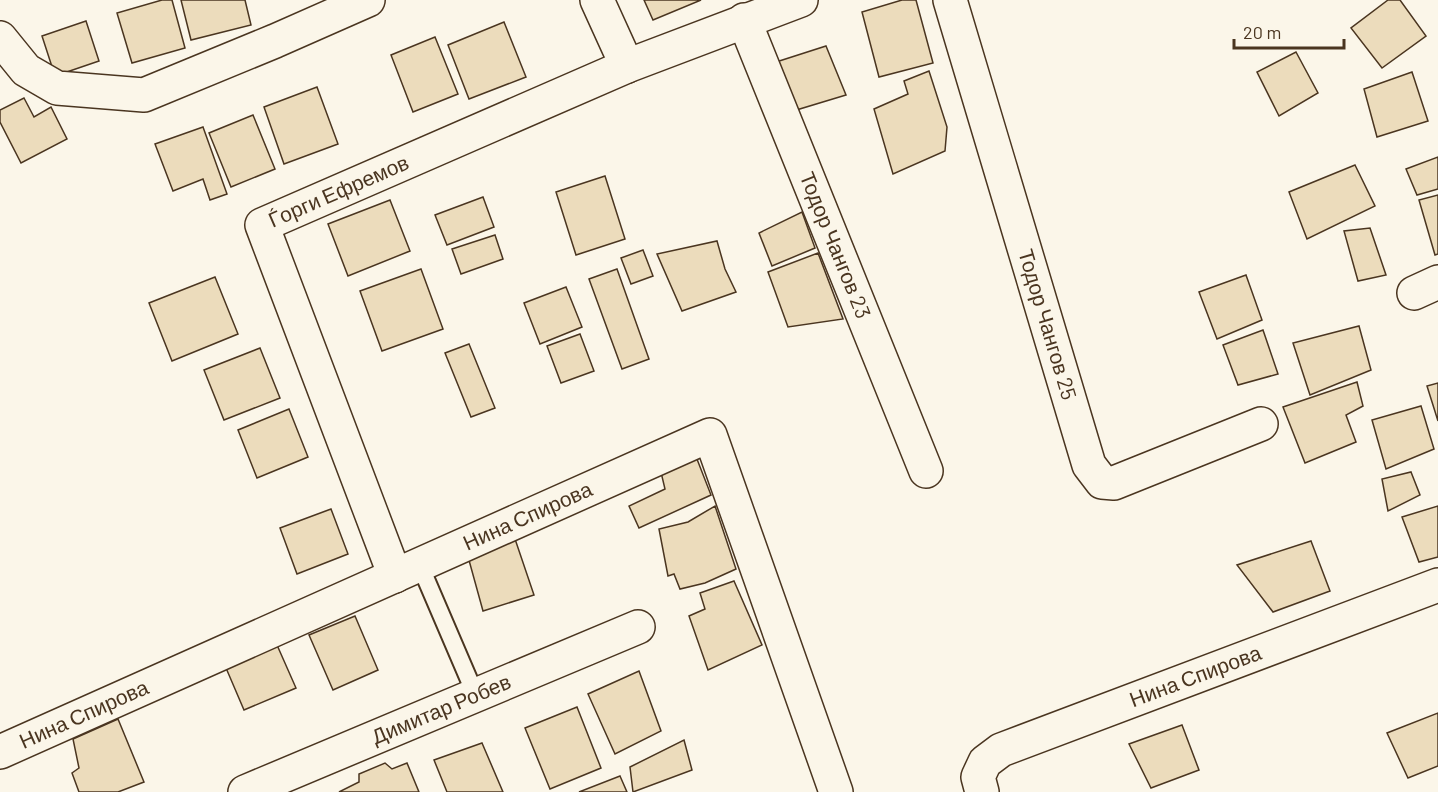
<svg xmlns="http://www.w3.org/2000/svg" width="1438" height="792" viewBox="0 0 1438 792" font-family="Barlow,sans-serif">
<rect width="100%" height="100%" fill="#fbf6e9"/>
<!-- building -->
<g fill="#ecdcbc" stroke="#4a3520" stroke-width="1.5">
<path d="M162,0h10l13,48 -53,15 -15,-50z"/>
<path d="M181,0h64l6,25 -60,15z"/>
<path d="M644,0h57l-48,20z"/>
<path d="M902,0h14l17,63 -54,14 -17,-65z"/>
<path d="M1388,0h12l26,36 -44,32 -31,-40z"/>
<path d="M86,21l13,40 -44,15 -13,-40z"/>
<path d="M504,22l22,55 -57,22 -21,-54z"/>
<path d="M435,37l23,57 -45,18 -22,-57z"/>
<path d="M826,46l20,49 -53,16 -20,-48z"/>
<path d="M1296,52l22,41 -39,23 -22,-44z"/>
<path d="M929,71l18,56 -2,24 -52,23 -19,-65 34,-15 -4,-13z"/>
<path d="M1412,72l16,49 -51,16 -13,-48z"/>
<path d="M317,87l21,57 -54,20 -20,-57z"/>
<path d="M24,98l10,19 17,-10 16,32 -46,24 -21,-41v-12z"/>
<path d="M253,115l22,54 -44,18 -22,-54z"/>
<path d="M203,127l24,67 -17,6 -7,-21 -30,12 -18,-47z"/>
<path d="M1438,157v32l-21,6 -11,-26z"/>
<path d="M1355,165l20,41 -68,33 -18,-47z"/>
<path d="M605,176l20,63 -49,16 -20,-63z"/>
<path d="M1438,195v59l-3,1 -16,-55z"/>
<path d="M483,197l11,30 -47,18 -12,-30z"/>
<path d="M390,200l20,51 -62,25 -20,-52z"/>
<path d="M802,212l13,36 -43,18 -13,-33z"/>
<path d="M1370,228l16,47 -28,6 -14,-50z"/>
<path d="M495,235l8,24 -42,15 -9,-25z"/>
<path d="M717,241l8,28 11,23 -54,19 -25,-57z"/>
<path d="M643,250l10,26 -22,8 -10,-26z"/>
<path d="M818,253l25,66 -55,8 -20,-55z"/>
<path d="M421,269l22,60 -61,22 -22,-60z"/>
<path d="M617,269l32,90 -27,10 -33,-90z"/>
<path d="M1246,275l16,45 -45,19 -18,-47z"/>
<path d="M215,277l23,57 -66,27 -23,-58z"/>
<path d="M566,287l16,40 -42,17 -16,-41z"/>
<path d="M1359,326l12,44 -61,25 -17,-52z"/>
<path d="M1263,330l15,44 -40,11 -15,-40z"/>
<path d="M580,334l14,37 -33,12 -14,-37z"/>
<path d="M469,344l26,64 -24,9 -26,-64z"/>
<path d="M260,348l20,50 -56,22 -20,-50z"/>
<path d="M1357,382l6,24 -17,9 10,27 -51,21 -22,-56z"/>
<path d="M1438,383v38l-11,-35z"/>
<path d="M1421,406l13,43 -48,20 -14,-49z"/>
<path d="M289,409l19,48 -51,21 -19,-48z"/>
<path d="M695,454l16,41 -72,33 -10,-22 36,-17 -5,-21z"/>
<path d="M1411,472l9,23 -32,16 -6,-32z"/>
<path d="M715,506l21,63 -31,14 -25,6 -6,-15 -6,2 -9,-47 29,-7z"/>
<path d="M1438,506v51l-19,5 -17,-45z"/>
<path d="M331,509l17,45 -51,20 -17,-46z"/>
<path d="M514,536l20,59 -51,16 -16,-58z"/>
<path d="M1311,541l19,50 -57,21 -36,-47z"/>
<path d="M734,581l28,64 -54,25 -19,-54 16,-7 -5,-16z"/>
<path d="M355,616l23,54 -45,20 -24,-55z"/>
<path d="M277,645l19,43 -52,22 -18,-42z"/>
<path d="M639,671l22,60 -46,23 -27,-60z"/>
<path d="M577,707l24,61 -51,21 -25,-61z"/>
<path d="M1438,713v53l-30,12 -21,-45z"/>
<path d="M118,719l26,63 -26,10h-39l-7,-19 7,-5 -6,-29z"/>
<path d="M1182,725l17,45 -48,18 -22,-44z"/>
<path d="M684,740l8,30 -59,22 -3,-25z"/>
<path d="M482,743l21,49h-56l-13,-32z"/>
<path d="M385,763l7,6 15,-6 12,29h-80l20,-10v-8z"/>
<path d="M620,776l7,16h-48z"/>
</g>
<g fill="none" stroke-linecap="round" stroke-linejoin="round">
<defs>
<path id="service" d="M419,563l57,133"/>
<g id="minor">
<path d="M597,0l30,66"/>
<path id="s1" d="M950,0l139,465 13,17 12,1 147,-59"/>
<path id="s2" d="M744,20l182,451"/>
<path d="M0,38l26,32 31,18 87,7 131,-54 93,-41"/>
<path d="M1414,293l24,-11"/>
<path id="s3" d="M395,576l-133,-351 365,-159 174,-66"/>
<path id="s4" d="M0,752l710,-317 126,357"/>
<path id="s5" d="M245,792l393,-165"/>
<path id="s6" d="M982,792l-4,-15 7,-15 16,-12 437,-165"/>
</g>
</defs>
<!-- service casing -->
<use href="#service" stroke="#4a3520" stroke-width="20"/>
<!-- minor casing -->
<use href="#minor" stroke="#4a3520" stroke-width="36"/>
<!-- service -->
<use href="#service" stroke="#fbf6e9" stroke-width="16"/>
<!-- minor -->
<use href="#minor" stroke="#fbf6e9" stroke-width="33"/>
</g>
<g text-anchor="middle" stroke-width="4.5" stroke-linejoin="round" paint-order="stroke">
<!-- street labels -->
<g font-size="21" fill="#4a3520" stroke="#fbf6e9">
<text dy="7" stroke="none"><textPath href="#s3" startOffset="459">Ѓорги Ефремов</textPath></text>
<text dy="7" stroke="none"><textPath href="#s2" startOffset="243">Тодор Чангов 23</textPath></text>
<text dy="7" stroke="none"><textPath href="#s1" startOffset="339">Тодор Чангов 25</textPath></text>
<text dy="7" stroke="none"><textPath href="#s4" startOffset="578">Нина Спирова</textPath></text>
<text dy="7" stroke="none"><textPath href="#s6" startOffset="260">Нина Спирова</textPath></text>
<text dy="7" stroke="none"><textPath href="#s5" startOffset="213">Димитар Робев</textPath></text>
<text dy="7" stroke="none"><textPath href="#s4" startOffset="92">Нина Спирова</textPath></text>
</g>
</g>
<!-- scale -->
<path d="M1234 39v9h110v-9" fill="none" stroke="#4a3520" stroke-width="3"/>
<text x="1243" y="39" font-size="18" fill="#4a3520" stroke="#fbf6e9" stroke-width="4.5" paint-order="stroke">20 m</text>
</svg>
